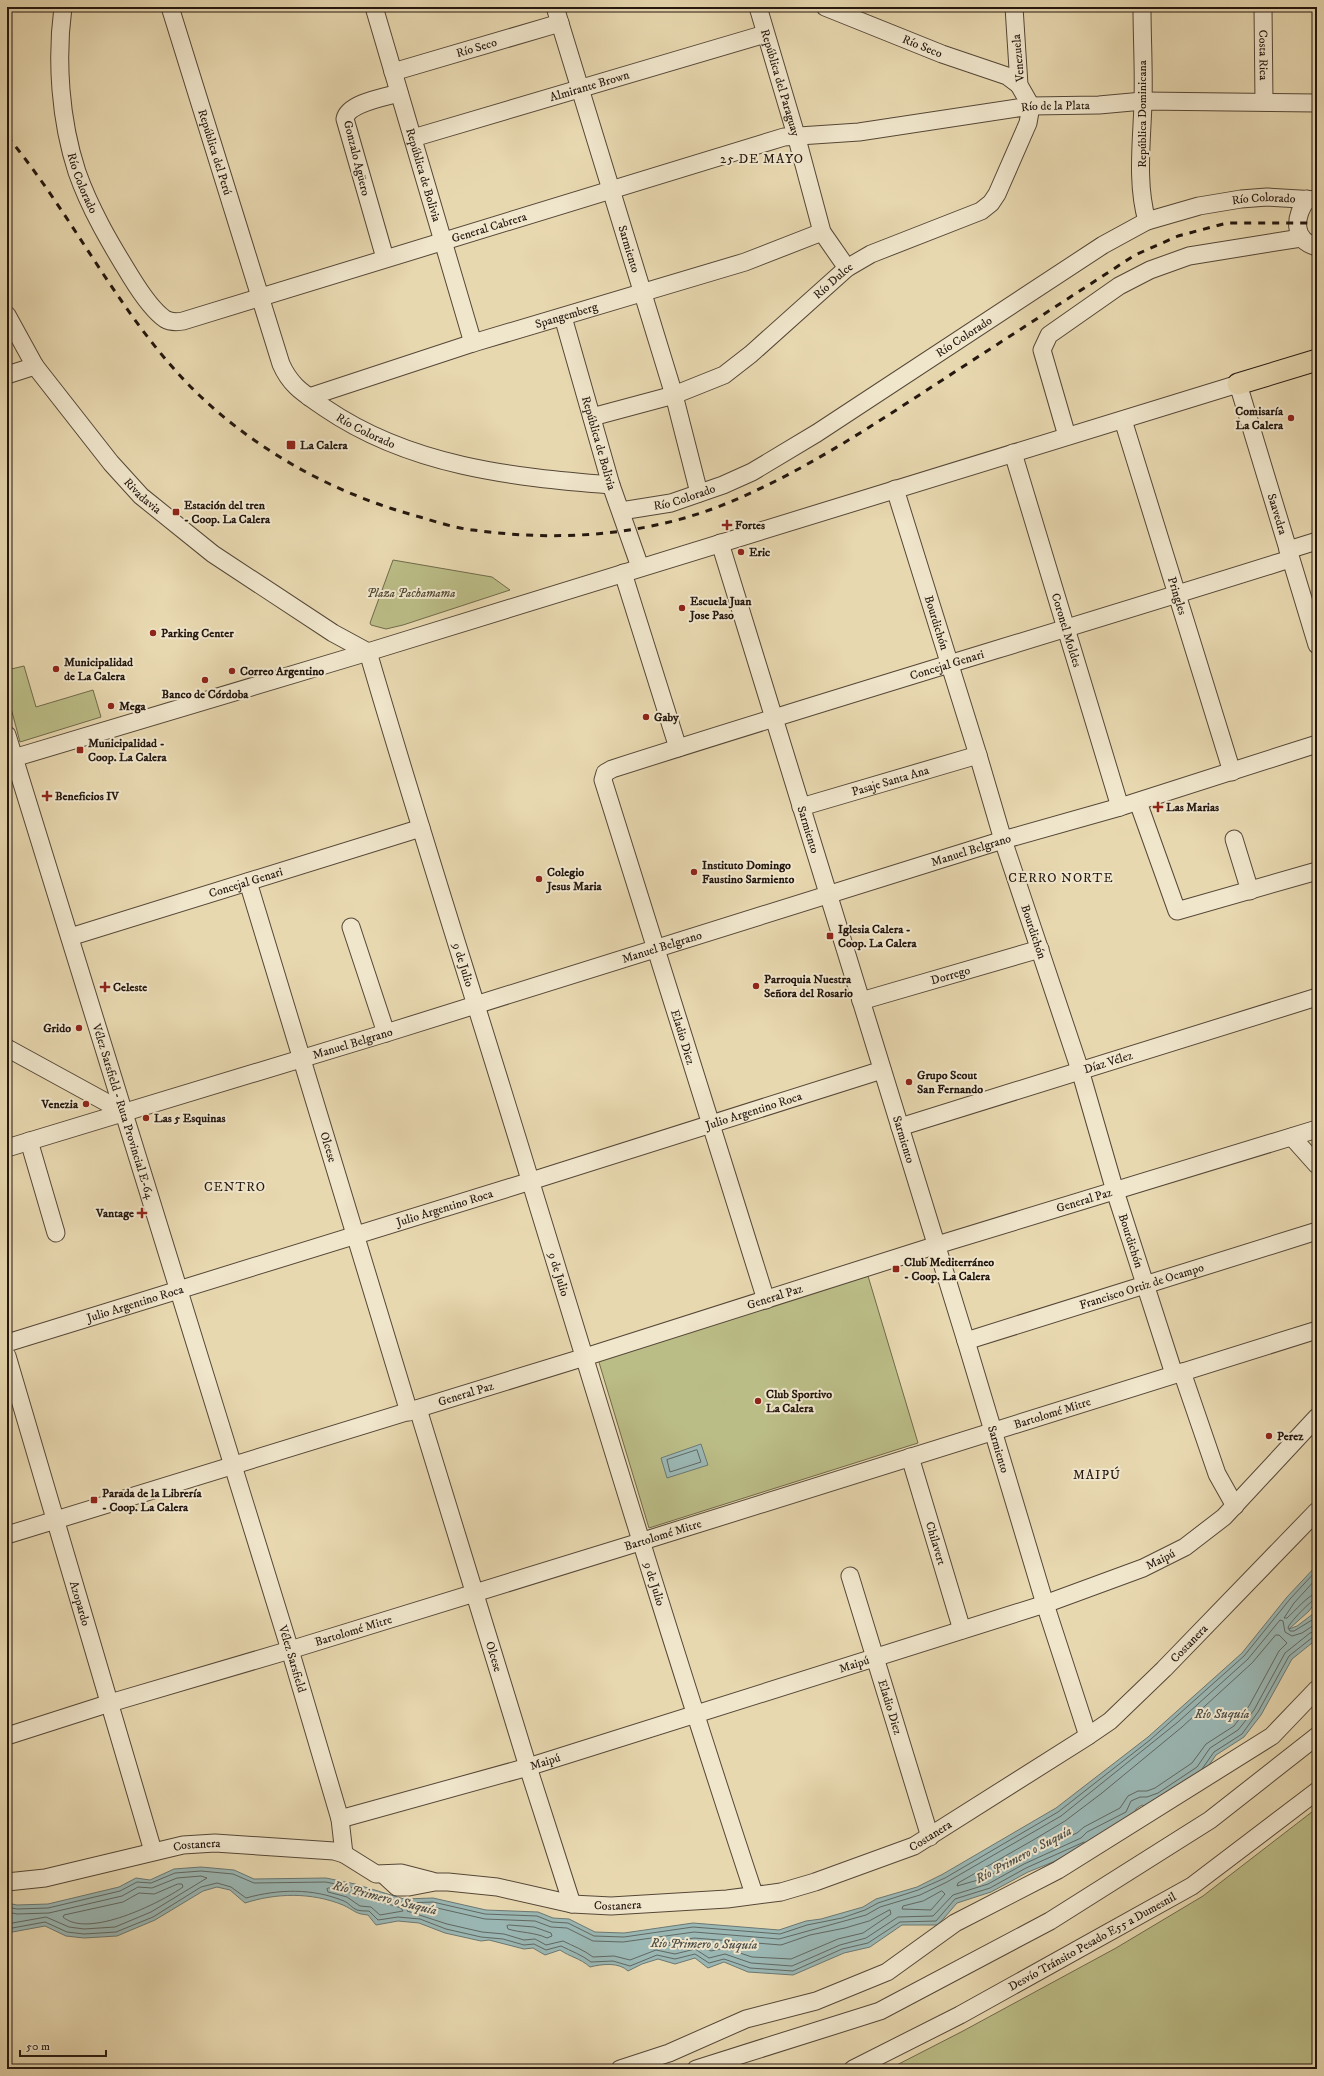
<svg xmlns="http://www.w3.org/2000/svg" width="1324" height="2076" viewBox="0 0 1324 2076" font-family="'IM FELL DW Pica',serif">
<rect width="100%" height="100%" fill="#e8d8b0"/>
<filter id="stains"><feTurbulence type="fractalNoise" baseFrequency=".005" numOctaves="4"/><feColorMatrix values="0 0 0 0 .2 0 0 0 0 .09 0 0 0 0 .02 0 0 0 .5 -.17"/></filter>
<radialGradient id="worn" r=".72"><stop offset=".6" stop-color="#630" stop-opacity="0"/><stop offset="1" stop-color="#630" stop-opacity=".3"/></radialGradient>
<!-- green -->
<g fill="#bbbd87" stroke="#706a4b">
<path d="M393,560l99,17 18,13 -107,35 -17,4 -15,-4 -1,-2z"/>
<path d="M24,666l12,41 57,-17 8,27 -81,25 -13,-49v-23z"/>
<path d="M868,1276l50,167 -269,85 -51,-169z"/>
<path d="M1317,1808v261h-428l74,-38 153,-83 87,-52z"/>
</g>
<!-- water -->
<g fill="#9bb8b5" stroke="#6b7873">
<path d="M701,1444l7,21 -41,13 -6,-20z"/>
<path d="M1317,1565v35l-8,11 -20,18 8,-3 20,-15v28l-25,20 -31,56 -17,22 -28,18 -13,19 -56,33 -5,-2 -6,4 -1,8 -82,45 -25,10 -37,20 -34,11 -19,22h-36l-32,22 -26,6 -51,22 -45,-3 -24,-10 -16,6 -13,-10 -20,6 -17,-5 -16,5 -14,7c-9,-9 -26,-7 -38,-4 -10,-9 -20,-10 -30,-17l-15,5 -12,-7 -9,1 -35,-9 -8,1 -36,-8 -26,-10 -21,-2 -22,4 -8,-10c-13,-1 -14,-5 -25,-10 -32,-13 -67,-12 -98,-2l-15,-13 -13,-3 -14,4 -48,29 -38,16 -33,2 -18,-2 -21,-10 -38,7v-30l10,2 31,-1 71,-17 17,-9 14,2 24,-11 27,-2 33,3 20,9 72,-1 29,6 49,15 29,-1 53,12 52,2 15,6 16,1 26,13 29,1 69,-10 86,7 27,-9 15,-2 42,-12 13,-8 41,-12 26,-13 113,-66 92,-71 94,-84 45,-56z"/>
</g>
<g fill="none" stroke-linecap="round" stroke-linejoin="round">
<!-- shore -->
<g stroke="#606862" stroke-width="1">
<path d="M697,1450l4,12 -31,10 -3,-12z"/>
<path d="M1317,1578l-23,25 -10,15h3c7,-6 22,-24 30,-25"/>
<path d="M1317,1598c-5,1 -29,26 -29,30l2,3h4l23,-14"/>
<path d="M1317,1623l-15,10 -10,3 -7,-4 -2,-11 -3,-1 -32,39 -70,63 -117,94 -114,66 -27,13 -40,12 -14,8 -87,24 -85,-7 -71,10 -30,-1 -26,-13 -16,-1 -16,-6 -50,-2 -52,-12 -24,1 -2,3 40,13 35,8 22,2 20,6 11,-1 11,6 17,-4c10,5 21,9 30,16l21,-1 16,4 26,-10 19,4 20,-5 14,9 16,-4 26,9 41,3 48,-21 26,-7 32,-21 35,-1 20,-21 35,-11 36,-20 57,-26 6,-6 39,-20 5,-11 9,-4h7l11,-4 39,-26 13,-19 28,-18 16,-20 31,-57 25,-20 7,-2"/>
<path d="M1276,1635h3l8,8 -8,8 -30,55 -15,20 -28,18 -14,19 -37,25 -8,3h-9l-10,5 -8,12 -36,19 -7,6 -55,25 -37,20 -28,8 1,-3 77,-44 30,-18 37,-28 80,-66 70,-64z"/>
<path d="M1202,1769l12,-17 28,-18 16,-22 31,-56 24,-19 4,-1"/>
<path d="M178,1884h4l1,3c-23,16 -95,52 -120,30l1,-2 59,-13 16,-9 15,1z"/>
<path d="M329,1888l24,5 48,15 2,3 -23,4 -9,-8 -11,-1 -13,-9 -19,-5 -1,-3z"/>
<path d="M942,1891l3,3 -14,16 -29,-1 1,-3 20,-5z"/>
<path d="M7,1907l10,2 31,-1 72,-17 17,-9 14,1 24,-10 26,-2 32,3 21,9 72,-1 28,6 50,15 29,-1 52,12 52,2 15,6 16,1 26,13 30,1 69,-10 87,7 27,-9 35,-7 23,-8 13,-7 40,-13 27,-12 113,-66 92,-72 94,-84 46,-57 27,-29"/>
<path d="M890,1910l1,4 -28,19 -25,6 -47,20 -39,-2 -27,-9 -14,3 -15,-8 -20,5 -8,-3 2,-3 24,-4 87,7 29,-10 35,-7 24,-7z"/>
<path d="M7,1912l10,2 32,-1 73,-17 16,-9 14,1 25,-10 24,-2 6,2 -56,34 -36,15 -31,2 -15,-2 -23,-10 -39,7"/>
<path d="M509,1925l25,2 17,6 1,3 -5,2c-13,-6 -26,-5 -39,-9l-1,-3z"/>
<path d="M7,1929l38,-7 22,10 17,2 32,-2 37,-15 48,-30 16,-4 14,4 15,11c33,-9 66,-10 98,3 5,2 8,7 13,9 4,1 8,1 12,1l9,9 20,-3 22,2 26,10 35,8 22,2 21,6 10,-1 12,6 15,-4c10,5 21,9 30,16l22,-1 17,5 27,-11 18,4 20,-5 14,9 15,-4 26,9 43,3 49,-22 26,-6 32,-21 36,-1 19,-22 35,-11 36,-20 58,-26"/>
</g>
<defs>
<g id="minor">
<path id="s1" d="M63,7c-7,53 -3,113 14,165 13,37 33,71 54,105 8,13 21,33 34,42 5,3 12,3 18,2l601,-184 75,-5 172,-26 68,-1 44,-4 174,2"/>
<path id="s2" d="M170,7l111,357c10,23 24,30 44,44 85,58 186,69 286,77"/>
<path id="s3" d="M374,7l99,336"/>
<path id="s4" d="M555,7l119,388 25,98"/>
<path id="s5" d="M758,7l38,128 26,97 25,36"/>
<path id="s6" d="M825,7l117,47 65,22 12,9"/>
<path d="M1142,7c0,32 2,63 1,95 -1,38 -7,81 4,119"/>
<path id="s7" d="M1263,7l1,95"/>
<path id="s8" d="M393,72l167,-49"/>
<path id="s9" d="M413,138l352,-104"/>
<path d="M1307,199c-12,17 -16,41 10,48"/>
<path d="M385,258l-40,-139c3,-16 40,-22 54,-26"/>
<path id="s10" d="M7,315l28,51 76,97 30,33 72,58 120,79 35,19"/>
<path id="s11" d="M563,317l48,168 29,82"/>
<path d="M7,375l28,-9"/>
<path id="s12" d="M309,397l164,-54 272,-81 77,-30"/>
<path id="s13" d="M592,417l82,-22 50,-20 27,-21 96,-86 24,-14 110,-43 10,-8 6,-9 31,-71 3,-17 -12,-21 -5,-78"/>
<path id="s14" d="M1123,420l109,352"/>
<path d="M1067,436l-25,-86 7,-15 70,-49 31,-16 39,-14 112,-18"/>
<path id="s15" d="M1013,453l107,354"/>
<path id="s16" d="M895,489l83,266 25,85 77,230 35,121 59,183"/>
<path id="s17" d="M621,511l50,-8 52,-18 29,-13 65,-39 286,-188 44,-24 52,-15 42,-7 26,-2 50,3"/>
<path id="s18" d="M720,543l246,798 79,263 43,132"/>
<path d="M1288,550l29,-9"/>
<path d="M623,573l55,175"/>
<path id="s19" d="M368,652c52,178 109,354 163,531 73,238 145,476 223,711"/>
<path id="s20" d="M7,735l283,915 50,169 4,35"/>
<path id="s21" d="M7,760l361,-108 870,-268 79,261"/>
<path d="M1138,802l39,109 140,-40"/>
<path id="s22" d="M801,807l177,-52"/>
<path d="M1234,839l16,52"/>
<path id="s23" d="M248,882l161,530"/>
<path d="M351,927l35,106"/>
<path id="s24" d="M70,937l351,-109"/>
<path id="s25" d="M861,1001l179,-52"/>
<path d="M7,1048l117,64"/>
<path id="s26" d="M900,1127l417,-130"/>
<path d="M1292,1137l25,28"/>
<path d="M29,1141l27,92"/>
<path id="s27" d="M7,1148l379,-115 617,-193 117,-33 197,-63"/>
<path id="s28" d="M766,1300l-163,-520 2,-7 7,-4c225,-72 452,-139 678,-210"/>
<path id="s29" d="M966,1341l351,-110"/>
<path id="s30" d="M7,1343l524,-162 351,-111"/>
<path id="s31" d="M7,1356l146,495"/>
<path d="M1182,1372l35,102 18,32"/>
<path id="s32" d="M418,1409l110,358 44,137"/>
<path id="s33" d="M910,1457l52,173"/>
<path id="s34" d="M7,1535l578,-178 352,-112 380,-116"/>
<path id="s35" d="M850,1576l80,261"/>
<path id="s36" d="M7,1736l103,-33 180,-53 353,-109 674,-211"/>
<path id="s37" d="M340,1819l188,-52 517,-163 98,-36 42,-21 39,-30 93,-100"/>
<path id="s38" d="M384,1875l13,12h12l26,-5h13l49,5 75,17 39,2 116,-7 54,-7 34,-10 99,-36 174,-110 22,-15 54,-52 153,-158"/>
<path id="s39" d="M7,1882l38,-4 138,-33 32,-2 119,8 10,3 32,20 25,-1 31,8"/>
<path d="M620,2069l49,-16 77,-34 70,-18 71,-29 68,-49 103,-53 214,-134 45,-47"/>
<path d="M696,2069l184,-58 170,-90 160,-101 107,-84"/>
<path id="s40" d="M853,2069l107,-54 232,-129 125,-95"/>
</g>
<path id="major" d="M1238,384l79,-24"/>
</defs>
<!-- minor casing -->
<use href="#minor" stroke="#554737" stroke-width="19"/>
<!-- major casing -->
<use href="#major" stroke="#24170f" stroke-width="23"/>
<!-- minor -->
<use href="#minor" stroke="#f0e6cc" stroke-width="17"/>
<!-- major -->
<use href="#major" stroke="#e8d8b0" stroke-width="21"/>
<!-- rail -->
<path stroke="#24170f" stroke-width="3" stroke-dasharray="7 7" stroke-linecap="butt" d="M7,136c69,83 114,184 192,259 62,59 139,100 221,122 17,5 35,11 53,13 86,12 176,6 257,-28 70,-29 134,-71 197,-112 69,-45 139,-90 208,-135l43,-19 49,-13h90"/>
</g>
<!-- markers -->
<g fill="#8f2418" stroke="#f0e6cc" stroke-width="1.5">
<circle cx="1291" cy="418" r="4"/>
<rect x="286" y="440" width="10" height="10" rx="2"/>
<rect x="172" y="508" width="8" height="8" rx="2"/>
<path d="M725 519h4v4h4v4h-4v4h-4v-4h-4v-4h4z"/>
<circle cx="741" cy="552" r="4"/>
<circle cx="682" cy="608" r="4"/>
<circle cx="153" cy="633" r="4"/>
<circle cx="56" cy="669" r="4"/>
<circle cx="232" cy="671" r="4"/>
<circle cx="205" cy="680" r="4"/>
<circle cx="111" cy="706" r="4"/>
<circle cx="646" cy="717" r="4"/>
<rect x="76" y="746" width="8" height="8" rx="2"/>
<path d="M45 790h4v4h4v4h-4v4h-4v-4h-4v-4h4z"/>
<path d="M1156 801h4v4h4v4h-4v4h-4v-4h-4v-4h4z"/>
<circle cx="694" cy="872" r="4"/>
<circle cx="539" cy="879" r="4"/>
<rect x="826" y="932" width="8" height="8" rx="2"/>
<circle cx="756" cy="986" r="4"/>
<path d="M103 981h4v4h4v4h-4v4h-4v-4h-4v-4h4z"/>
<circle cx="79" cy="1028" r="4"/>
<circle cx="909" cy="1082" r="4"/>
<circle cx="86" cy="1104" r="4"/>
<circle cx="146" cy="1118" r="4"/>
<path d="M140 1207h4v4h4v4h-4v4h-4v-4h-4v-4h4z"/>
<rect x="892" y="1265" width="8" height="8" rx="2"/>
<circle cx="758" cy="1401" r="4"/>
<circle cx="1269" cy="1436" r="4"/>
<rect x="90" y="1496" width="8" height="8" rx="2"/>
</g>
<g text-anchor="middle" stroke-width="4" stroke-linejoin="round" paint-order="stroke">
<!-- street labels -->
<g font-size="12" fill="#24170f" stroke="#f0e6cc">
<text dy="4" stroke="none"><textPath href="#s6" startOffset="105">Río Seco</textPath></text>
<text dy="4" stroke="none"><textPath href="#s8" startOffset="87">Río Seco</textPath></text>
<text dy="4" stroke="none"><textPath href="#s7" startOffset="48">Costa Rica</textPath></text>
<text transform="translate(1018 58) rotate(-95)" y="4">Venezuela</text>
<text dy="4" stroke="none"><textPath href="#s5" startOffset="79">República del Paraguay</textPath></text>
<text dy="4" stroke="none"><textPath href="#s9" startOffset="184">Almirante Brown</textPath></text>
<text dy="4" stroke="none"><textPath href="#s1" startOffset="1260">Río de la Plata</textPath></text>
<text transform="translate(1142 114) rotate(-90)" y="4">República Dominicana</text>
<text dy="4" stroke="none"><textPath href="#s2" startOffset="152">República del Perú</textPath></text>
<text transform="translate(357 158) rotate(76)" y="4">Gonzalo Agüero</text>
<text dy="4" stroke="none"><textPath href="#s3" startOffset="175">República de Bolivia</textPath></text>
<text dy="4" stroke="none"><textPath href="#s1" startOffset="179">Río Colorado</textPath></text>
<text dy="4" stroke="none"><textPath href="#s17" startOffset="725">Río Colorado</textPath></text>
<text dy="4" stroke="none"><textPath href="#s1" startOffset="678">General Cabrera</textPath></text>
<text dy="4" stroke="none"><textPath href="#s4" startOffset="253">Sarmiento</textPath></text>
<text dy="4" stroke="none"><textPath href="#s13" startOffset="283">Río Dulce</textPath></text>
<text dy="4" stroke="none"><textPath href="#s12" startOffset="270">Spangemberg</textPath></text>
<text dy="4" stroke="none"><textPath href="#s17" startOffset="389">Río Colorado</textPath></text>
<text dy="4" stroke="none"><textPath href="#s2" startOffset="484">Río Colorado</textPath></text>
<text dy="4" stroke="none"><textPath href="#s11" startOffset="131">República de Bolivia</textPath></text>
<text dy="4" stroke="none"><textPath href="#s10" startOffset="227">Rivadavia</textPath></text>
<text dy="4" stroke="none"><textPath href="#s17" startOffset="65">Río Colorado</textPath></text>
<text dy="4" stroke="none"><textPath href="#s21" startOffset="1423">Saavedra</textPath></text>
<text dy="4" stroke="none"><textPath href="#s14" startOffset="184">Pringles</textPath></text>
<text dy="4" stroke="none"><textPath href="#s16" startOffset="140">Bourdichón</textPath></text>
<text dy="4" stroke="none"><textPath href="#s15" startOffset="185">Coronel Moldes</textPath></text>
<text dy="4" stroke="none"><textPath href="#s28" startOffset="911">Concejal Genari</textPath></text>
<text dy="4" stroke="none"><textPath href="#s22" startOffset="93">Pasaje Santa Ana</textPath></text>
<text dy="4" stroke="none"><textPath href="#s18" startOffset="300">Sarmiento</textPath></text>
<text dy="4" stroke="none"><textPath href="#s27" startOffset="1009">Manuel Belgrano</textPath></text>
<text dy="4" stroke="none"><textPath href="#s24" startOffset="184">Concejal Genari</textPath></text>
<text dy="4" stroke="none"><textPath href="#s16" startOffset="464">Bourdichón</textPath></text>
<text dy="4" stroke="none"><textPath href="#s27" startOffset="685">Manuel Belgrano</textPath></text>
<text dy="4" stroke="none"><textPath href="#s19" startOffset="327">9 de Julio</textPath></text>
<text dy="4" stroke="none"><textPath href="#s25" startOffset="93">Dorrego</textPath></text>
<text transform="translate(683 1037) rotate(73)" y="4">Eladio Diez</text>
<text dy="4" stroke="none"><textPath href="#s27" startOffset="361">Manuel Belgrano</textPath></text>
<text dy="4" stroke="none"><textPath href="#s26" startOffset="218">Díaz Vélez</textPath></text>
<text dy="4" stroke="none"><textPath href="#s30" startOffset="782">Julio Argentino Roca</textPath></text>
<text dy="4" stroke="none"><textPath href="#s20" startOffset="394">Vélez Sarsfield - Ruta Provincial E-64</textPath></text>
<text dy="4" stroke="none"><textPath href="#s18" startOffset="624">Sarmiento</textPath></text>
<text dy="4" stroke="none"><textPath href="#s23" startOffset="277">Olcese</textPath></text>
<text dy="4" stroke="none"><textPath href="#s34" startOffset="1128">General Paz</textPath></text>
<text dy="4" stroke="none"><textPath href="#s30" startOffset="458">Julio Argentino Roca</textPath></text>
<text dy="4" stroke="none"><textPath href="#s16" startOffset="788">Bourdichón</textPath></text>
<text dy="4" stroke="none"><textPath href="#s19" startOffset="651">9 de Julio</textPath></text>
<text dy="4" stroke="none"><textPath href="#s29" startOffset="184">Francisco Ortiz de Ocampo</textPath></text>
<text dy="4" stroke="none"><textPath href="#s34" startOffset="804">General Paz</textPath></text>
<text dy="4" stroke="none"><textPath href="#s30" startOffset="134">Julio Argentino Roca</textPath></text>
<text dy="4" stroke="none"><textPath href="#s34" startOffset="480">General Paz</textPath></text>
<text dy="4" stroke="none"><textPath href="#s36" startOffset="1094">Bartolomé Mitre</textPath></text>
<text dy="4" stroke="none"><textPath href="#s18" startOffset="948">Sarmiento</textPath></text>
<text dy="4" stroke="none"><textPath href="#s36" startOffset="686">Bartolomé Mitre</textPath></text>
<text dy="4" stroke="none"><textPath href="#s33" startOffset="90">Chilavert</textPath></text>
<text dy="4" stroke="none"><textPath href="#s37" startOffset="861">Maipú</textPath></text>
<text dy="4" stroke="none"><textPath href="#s19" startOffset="975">9 de Julio</textPath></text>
<text dy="4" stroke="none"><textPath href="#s31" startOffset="258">Azopardo</textPath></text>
<text dy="4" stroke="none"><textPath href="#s36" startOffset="362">Bartolomé Mitre</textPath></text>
<text dy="4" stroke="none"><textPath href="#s38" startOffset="889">Costanera</textPath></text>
<text dy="4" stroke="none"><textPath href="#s32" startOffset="259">Olcese</textPath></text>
<text dy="4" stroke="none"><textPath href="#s20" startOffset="967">Vélez Sarsfield</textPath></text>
<text dy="4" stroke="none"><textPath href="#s37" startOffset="537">Maipú</textPath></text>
<text dy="4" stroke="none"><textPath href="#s35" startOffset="137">Eladio Diez</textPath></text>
<text dy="4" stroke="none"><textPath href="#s37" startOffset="213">Maipú</textPath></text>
<text dy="4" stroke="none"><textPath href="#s38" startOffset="565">Costanera</textPath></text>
<text dy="4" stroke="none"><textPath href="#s39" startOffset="194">Costanera</textPath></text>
<text dy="4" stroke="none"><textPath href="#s38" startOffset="241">Costanera</textPath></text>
<text dy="4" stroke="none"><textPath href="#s40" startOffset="271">Desvío Tránsito Pesado E55 a Dumesnil</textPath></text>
</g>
<!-- poi labels -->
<g font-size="12" font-weight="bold" fill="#24170f" stroke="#f0e6cc" text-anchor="start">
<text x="1283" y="415" text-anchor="end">Comisaría<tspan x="1283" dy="14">La Calera</tspan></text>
<text x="300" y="449">La Calera</text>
<text x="184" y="509">Estación del tren<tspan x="184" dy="14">- Coop. La Calera</tspan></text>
<text x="735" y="529">Fortes</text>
<text x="749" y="556">Eric</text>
<text x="690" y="605">Escuela Juan<tspan x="690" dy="14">Jose Paso</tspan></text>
<text x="161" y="637">Parking Center</text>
<text x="64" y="666">Municipalidad<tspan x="64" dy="14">de La Calera</tspan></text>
<text x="240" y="675">Correo Argentino</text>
<text x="205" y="698" text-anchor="middle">Banco de Córdoba</text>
<text x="119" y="710">Mega</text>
<text x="654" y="721">Gaby</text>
<text x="88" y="747">Municipalidad -<tspan x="88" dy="14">Coop. La Calera</tspan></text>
<text x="55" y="800">Beneficios IV</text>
<text x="1166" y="811">Las Marias</text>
<text x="702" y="869">Instituto Domingo<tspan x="702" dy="14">Faustino Sarmiento</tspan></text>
<text x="547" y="876">Colegio<tspan x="547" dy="14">Jesus Maria</tspan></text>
<text x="838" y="933">Iglesia Calera -<tspan x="838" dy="14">Coop. La Calera</tspan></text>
<text x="764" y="983">Parroquia Nuestra<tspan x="764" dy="14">Señora del Rosario</tspan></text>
<text x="113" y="991">Celeste</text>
<text x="71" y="1032" text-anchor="end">Grido</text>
<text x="917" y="1079">Grupo Scout<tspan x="917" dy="14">San Fernando</tspan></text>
<text x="78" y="1108" text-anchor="end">Venezia</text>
<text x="154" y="1122">Las 5 Esquinas</text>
<text x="134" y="1217" text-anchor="end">Vantage</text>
<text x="904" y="1266">Club Mediterráneo<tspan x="904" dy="14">- Coop. La Calera</tspan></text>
<text x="766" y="1398">Club Sportivo<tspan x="766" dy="14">La Calera</tspan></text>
<text x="1277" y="1440">Perez</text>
<text x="102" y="1497">Parada de la Librería<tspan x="102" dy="14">- Coop. La Calera</tspan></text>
</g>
<!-- park labels -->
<g font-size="12" font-style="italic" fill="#514933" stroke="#f0e6cc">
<text x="411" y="597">Plaza Pachamama</text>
</g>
<!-- neighbourhood labels -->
<g font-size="13" letter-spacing="1" fill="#24170f" stroke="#f0e6cc">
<text x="762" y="163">25 DE MAYO</text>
<text x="1061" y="882">CERRO NORTE</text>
<text x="235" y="1191">CENTRO</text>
<text x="1097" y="1479">MAIPÚ</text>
</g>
<!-- water labels -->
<g font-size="13" font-style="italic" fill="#4e4f49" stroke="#f0e6cc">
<text x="1222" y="1718">Río Suquía</text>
<text transform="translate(1023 1854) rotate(-28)" y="5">Río Primero o Suquía</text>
<text transform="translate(385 1897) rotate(14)" y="5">Río Primero o Suquía</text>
<text transform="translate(704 1943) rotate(1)" y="5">Río Primero o Suquía</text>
</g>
</g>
<!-- margin -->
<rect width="1324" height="2076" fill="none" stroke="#e8d8b0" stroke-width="24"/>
<rect x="8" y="8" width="1308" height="2060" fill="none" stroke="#24170f" stroke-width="2"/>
<rect x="12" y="12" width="1300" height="2052" fill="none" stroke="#24170f"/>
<!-- scale -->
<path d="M20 2050v6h86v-6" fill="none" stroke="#24170f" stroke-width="2"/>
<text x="26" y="2050" font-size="12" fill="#24170f" stroke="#f0e6cc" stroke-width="3" paint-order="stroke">50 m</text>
<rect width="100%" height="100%" filter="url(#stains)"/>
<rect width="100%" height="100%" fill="url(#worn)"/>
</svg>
